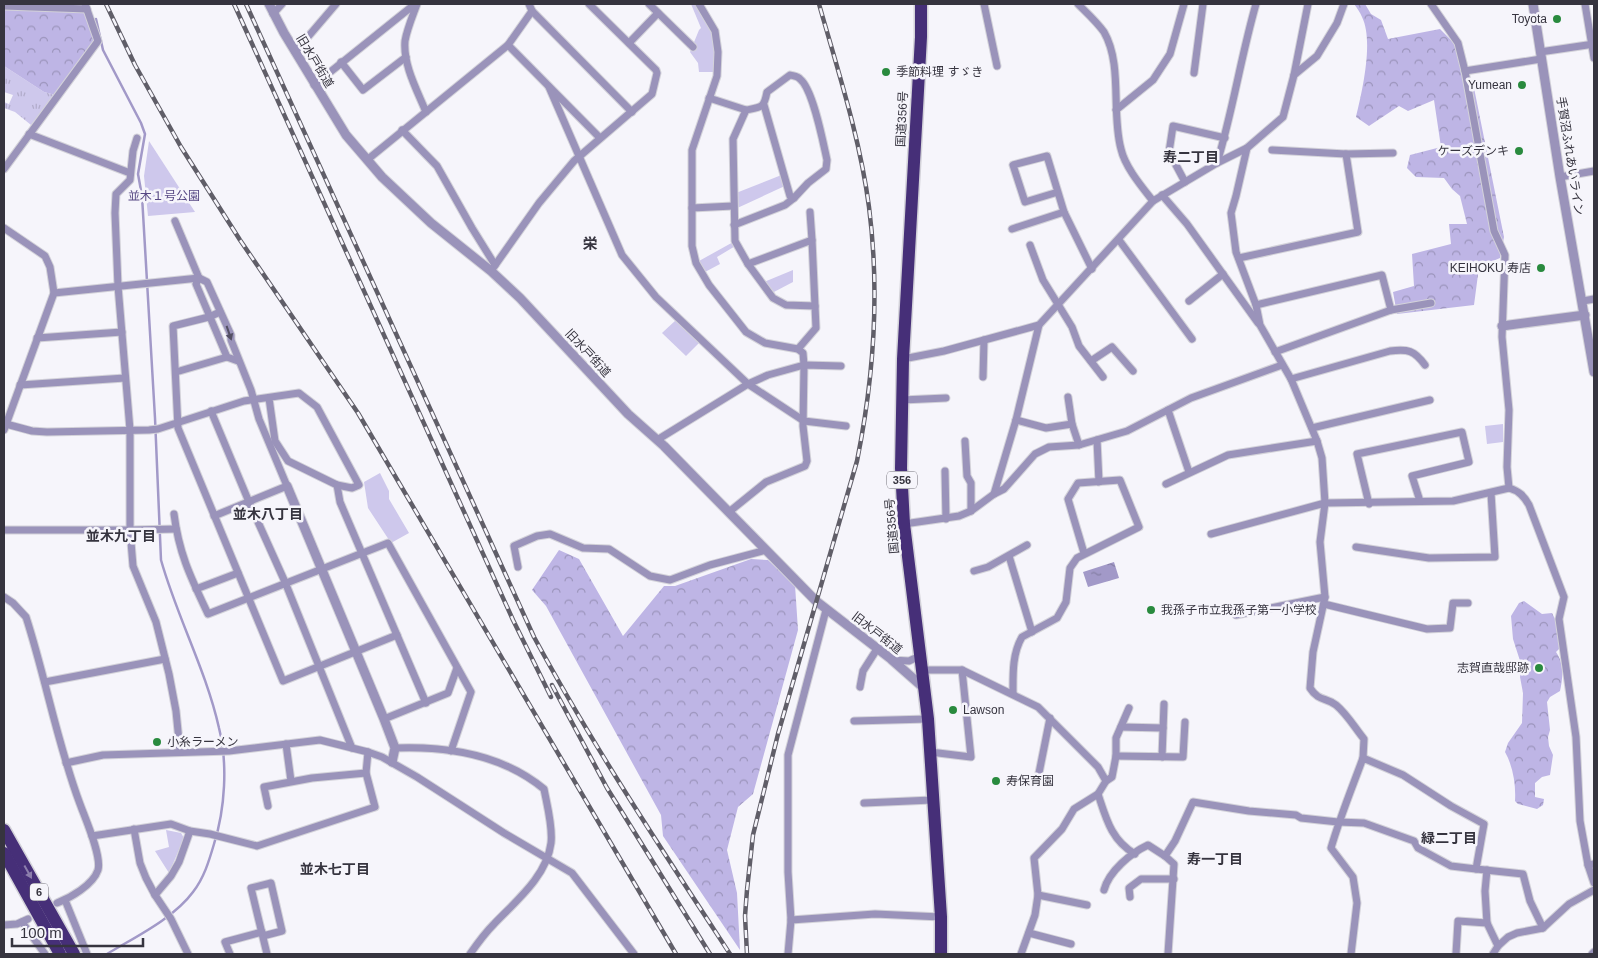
<svg xmlns="http://www.w3.org/2000/svg" width="1598" height="958" viewBox="0 0 1598 958" font-family="Helvetica,'Noto Sans JP',sans-serif">
<defs>
<pattern id="grass-tufts" width="24" height="20" patternUnits="userSpaceOnUse" patternTransform="scale(1.25)"><rect width="24" height="20" fill="#cec8ec"/><path d="M3 7l-1-3M5 7V3M7 7l1-3M15 17l-1-3M17 17v-4M19 17l1-3" fill="none" stroke="#b2accb"/></pattern>
<pattern id="forest-crowns" width="20" height="18" patternUnits="userSpaceOnUse" patternTransform="scale(1.25)"><rect width="20" height="18" fill="#beb5e5"/><path d="M2 6a3 3 0 1 1 6 0M12 15a3 3 0 1 1 6 0" fill="none" stroke="#9b94bb"/></pattern>
<pattern id="water-ripples" width="26" height="14" patternUnits="userSpaceOnUse" patternTransform="scale(1.25)"><rect width="26" height="14" fill="#a299c8"/><path d="M2 4q2-2 4 0t4 0M15 11q2-2 4 0t4 0" fill="none" stroke="#857ea4"/></pattern>
</defs>
<rect width="100%" height="100%" fill="#f6f5fb"/>
<!-- grass -->
<path fill="url(#grass-tufts)" d="M4,66l40,26 11,3 -24,30 -16,-13 -11,-4v-6l5,2 4,-9 -9,-3z"/>
<!-- forest -->
<g fill="url(#forest-crowns)">
<path d="M1354,4h11l6,10 10,6 7,19 52,-10 13,13 20,41 31,154 -4,21 -21,9 -5,38 -77,9 -4,-22 21,-6 -2,-32 39,-10 -2,-20h18l-7,-28 -8,-7 -8,-11 -28,-1 -9,-9 3,-13 31,-8 -7,-47 -26,11 -9,-5 -30,20 -13,-9c6,-25 18,-76 6,-100 -2,-5 -5,-9 -8,-13z"/>
<path d="M4,9l80,2 7,16 3,16 -39,52 -11,-3 -40,-26z"/>
<path d="M559,550l20,9 44,77 41,-50h11l76,-27 17,1 27,25 3,45 -45,164 -15,13 -11,43 10,43 3,57 -77,-114 -2,-21 -115,-209 -14,-16z"/>
<path d="M1524,601l18,13 10,-1 4,8 4,27 -4,4c8,11 7,26 4,39l-10,6 -3,5 3,28 -2,7 1,9 4,9 -3,20 -8,2 -7,6v14l9,2 -1,6 -6,4 -19,-5 -3,-3c1,-16 -2,-35 -10,-49l3,-9 14,-20 1,-30 -3,-16 2,-10 -9,-28 -2,-23 8,-13z"/>
</g>
<!-- park -->
<g fill="#cec8ec">
<path d="M691,4h8l16,27 3,41h-19l-1,-9 -8,-11 9,-22 2,-2z"/>
<path d="M149,141l46,71 -47,4 -4,-40z"/>
<path d="M784,174l3,11 -54,25 3,-17z"/>
<path d="M735,241l2,4 -20,12 3,7 -15,8 -6,-11z"/>
<path d="M793,270v12l-21,11 -8,-11z"/>
<path d="M676,320l23,23 -13,13 -24,-23z"/>
<path d="M1503,424v18l-16,2 -2,-18z"/>
<path d="M380,473l9,18v8l20,34 -18,10 -23,-35 -4,-26z"/>
<path d="M166,830l15,3 3,5 -15,35 -14,-22 14,-4z"/>
</g>
<!-- water -->
<path fill="url(#water-ripples)" d="M1114,562l5,16 -31,9 -5,-15z"/>
<g fill="none" stroke-linecap="round" stroke-linejoin="round">
<!-- stream -->
<path stroke="#a299c8" stroke-width="2.5" d="M96,19l7,31 38,73 4,11 -7,40 4,22 13,222 6,142c16,57 45,110 58,168 9,36 6,81 -5,116 -5,17 -10,34 -21,48 -20,27 -58,45 -86,62"/>
<defs>
<g id="minor">
<path d="M417,4c-4,11 -10,25 -12,37 -2,24 12,49 21,71"/>
<path d="M649,4l44,43"/>
<path d="M699,4l16,27 3,21 -1,24 -25,74v96l4,17 13,22 37,47 19,11 33,6 5,4 1,12 -1,61 4,35 -2,5 -39,16 -37,30"/>
<path d="M984,4l13,62"/>
<path d="M1078,4c9,9 19,18 26,28 19,33 7,81 17,117 4,18 21,38 32,52"/>
<path d="M1431,4l27,39 7,28 29,160 11,24 -3,82 7,73 -2,57 2,21c10,3 15,8 20,17l35,92 -5,22 17,118 4,84 8,44"/>
<path d="M1585,4l9,54"/>
<path d="M4,6l83,3"/>
<path d="M532,11l100,101"/>
<path d="M273,14l9,-10"/>
<path d="M629,43l29,-30"/>
<path d="M508,45l92,93"/>
<path d="M295,52l41,-48"/>
<path d="M1540,52l54,-8"/>
<path d="M341,62l22,28 43,-33"/>
<path d="M1465,71l76,-12"/>
<path d="M1194,73l9,-69"/>
<path d="M1294,75l14,-71"/>
<path d="M314,85l101,-81"/>
<path d="M549,87l73,168 34,42 92,87 56,37 42,5"/>
<path d="M709,98l37,12 -13,29 2,102 13,23 25,34 13,7 29,1 1,22 -18,21"/>
<path d="M764,105l26,91 4,2"/>
<path d="M1116,110l37,-30 17,-26 14,-50"/>
<path d="M402,130l35,36 35,62 23,37"/>
<path d="M29,134l101,39"/>
<path d="M137,138l-4,13 -3,29 -14,14 -1,19 3,73 12,144v100l3,36 23,56 13,52 7,37 4,40"/>
<path d="M1247,148l-11,48 -5,17 5,39 20,53 4,20 31,54 26,62 5,17 3,45 -5,39 5,55 -12,55 -3,36c9,14 16,9 26,17 11,9 19,23 28,34l-1,19"/>
<path d="M1272,150l74,4 47,-1"/>
<path d="M367,160l141,-115 24,-34 -3,-7"/>
<path d="M1217,163c16,-53 24,-107 39,-159"/>
<path d="M4,169l94,-128 -13,-37"/>
<path d="M1560,177l34,-6"/>
<path d="M1185,182l-16,-30 4,-26 52,12"/>
<path d="M1058,192l-33,10 -12,-37 34,-9 17,56 28,57"/>
<path d="M1162,195l25,29 71,99"/>
<path d="M692,208l41,-2"/>
<path d="M810,212l2,28"/>
<path d="M175,221l24,57 -3,6 31,73 11,4"/>
<path d="M734,225l51,-20 9,-7 14,-15 18,-14 1,-9c-4,-18 -14,-71 -27,-81 -2,-3 -7,-3 -10,-4l-23,17c-3,16 -5,15 -21,18"/>
<path d="M4,228l41,28 5,11 4,26 -50,137"/>
<path d="M1012,229l52,-17"/>
<path d="M1119,240l73,99"/>
<path d="M1030,245l13,35 29,47 7,19 24,31"/>
<path d="M1239,258l119,-26 -12,-78"/>
<path d="M748,264l64,-24 3,66"/>
<path d="M491,271l48,-68 35,-42 78,-67 5,-21 -1,-3 -67,-66"/>
<path d="M54,293l145,-15 8,4 24,53v5l20,50 8,29 28,67 -73,30"/>
<path d="M1189,301l34,-27"/>
<path d="M1583,301l11,-2"/>
<path d="M1256,305l126,-30 9,35"/>
<path d="M220,312l-11,5 -36,9 5,102 105,253 114,-46"/>
<path d="M37,338l85,-6"/>
<path d="M1275,352l116,-42 40,-7"/>
<path d="M903,359l41,-8 95,-26 114,-124 64,-38 30,-15 36,-31 11,-42 23,-19 20,-33 7,-19"/>
<path d="M1091,361l21,-14 21,24"/>
<path d="M176,372l51,-15"/>
<path d="M983,377l1,-37"/>
<path d="M1291,379l99,-28c18,-2 24,-1 35,14"/>
<path d="M20,385l105,-7"/>
<path d="M1068,397l4,27 7,21"/>
<path d="M902,400l44,-2"/>
<path d="M1168,410l21,62"/>
<path d="M211,411l38,91 36,80 67,166"/>
<path d="M1016,420l30,8 26,-4"/>
<path d="M6,424l26,7 15,1 102,-2 9,-1 86,-28 55,-8 18,14 42,78 -7,3 -15,-3 -49,-24 -13,-20 -6,-43"/>
<path d="M1312,428l118,-28"/>
<path d="M657,440l91,-56 20,-9 36,-10 37,1"/>
<path d="M1097,440l2,42"/>
<path d="M965,441l2,35 4,7v28"/>
<path d="M945,471l1,48"/>
<path d="M1166,484l62,-29 89,-14"/>
<path d="M337,485l3,17 86,201"/>
<path d="M994,494l22,-74 23,-95"/>
<path d="M1369,504l-12,-50 105,-22 7,30 -57,14 8,25"/>
<path d="M174,514c5,40 17,64 34,100l180,-71 83,149 -20,59"/>
<path d="M904,524l55,-8 12,-5 23,-17 10,-5 31,-35 14,-7 30,-2 48,-14 64,-33 91,-33"/>
<path d="M4,530h126l46,-1"/>
<path d="M1211,534l114,-31 128,-2 56,-13"/>
<path d="M1356,547l73,11 66,-1 -4,-64"/>
<path d="M1009,556l23,76"/>
<path d="M518,567l-4,-21 23,-10 13,-2 33,14 26,1 41,27 20,4 40,-15 56,-15"/>
<path d="M974,571l14,-4 39,-22"/>
<path d="M196,589l42,-16"/>
<path d="M4,597l9,6 13,14c20,62 31,126 54,187 5,14 22,52 18,66 -5,15 -28,28 -41,33"/>
<path d="M1324,604l103,25 23,-1 3,-25h15"/>
<path d="M1236,615l89,-18"/>
<path d="M892,660l17,1 11,-5"/>
<path d="M923,670h39l76,37 60,60 8,14"/>
<path d="M45,682l120,-23"/>
<path d="M860,687l3,-16 14,-22"/>
<path d="M1013,694c0,-19 -1,-40 9,-57l35,-19 9,-16 4,-34 7,-10 62,-31 -19,-47 -42,3 -10,16 16,54"/>
<path d="M384,719l64,-26 9,-25"/>
<path d="M854,721l74,-2"/>
<path d="M1121,727l42,1"/>
<path d="M286,744l5,37"/>
<path d="M395,748c52,-2 108,7 149,41 3,16 9,38 7,54 -4,33 -35,58 -57,81 -9,9 -17,20 -24,30"/>
<path d="M930,752l41,5 -9,-87"/>
<path d="M1116,756l67,1 2,-35"/>
<path d="M1162,757l2,-53"/>
<path d="M66,763l37,-8 126,-4 91,-11 48,12 14,5 35,20 87,56 68,40 62,81"/>
<path d="M1038,778l12,-60"/>
<path d="M1098,794c8,24 13,46 37,60"/>
<path d="M864,803l68,-3"/>
<path d="M268,806l-4,-19 48,-9 54,-5"/>
<path d="M134,829l6,34 6,15 9,17 16,24 17,35"/>
<path d="M92,836l79,-12 19,7 20,3 47,12 118,-39 -9,-34 2,-21"/>
<path d="M1165,856l10,-15 18,-39 56,9 47,4 5,3 37,4 26,1 50,18 4,7 33,18 25,3"/>
<path d="M1594,864l-6,1 6,18"/>
<path d="M1487,870l-2,21 2,32 11,23 10,-9 9,-4 26,-5 26,-24 25,-14"/>
<path d="M1104,890c5,-19 27,-37 44,-45l17,11 9,8 -6,90"/>
<path d="M155,895l16,-19 8,-14 11,-31"/>
<path d="M1038,895l49,10"/>
<path d="M1130,897l-1,-9 12,-9h33"/>
<path d="M65,900l22,54"/>
<path d="M791,920l84,-6 66,3"/>
<path d="M22,922l23,32"/>
<path d="M4,925l13,-1 11,-5"/>
<path d="M1029,933l42,11"/>
<path d="M263,936l19,-5 -11,-48 -20,5 16,66"/>
<path d="M230,954l-5,-12 37,-10"/>
<path d="M788,954l3,-34 -3,-48v-117l38,-145"/>
<path d="M1021,954l14,-39 3,-20 -4,-37 28,-29 12,-20 24,-15 8,-13 6,-4 4,-21v-18l13,-30"/>
<path d="M1351,954l6,-51 -4,-26 -22,-29c9,-31 21,-60 32,-90l40,17 48,31 33,18 -8,45 47,5 7,27 13,27"/>
<path d="M1456,954l2,-33 29,2"/>
<path d="M1493,954l5,-8"/>
<path d="M1592,954l2,-2"/>
</g>
<g id="tertiary">
<path d="M269,4l15,29 62,102 36,42 49,46 60,48 29,27 108,116 36,32 152,155 75,58 33,29"/>
<path d="M1533,4l27,173 34,195"/>
<path d="M1502,326l83,-11"/>
<path d="M287,486l97,233 11,29 -3,14"/>
</g>
<g id="trunk">
<path d="M921,4v33l-18,322 -2,109 3,56 24,195 13,198v37"/>
<path d="M4,830l70,124"/>
<path d="M4,853l56,101"/>
</g>
</defs>
<!-- minor casing -->
<use href="#minor" stroke="#d3d2d9" stroke-width="9"/>
<!-- tertiary casing -->
<use href="#tertiary" stroke="#d3d2d9" stroke-width="11"/>
<!-- trunk casing -->
<use href="#trunk" stroke="#d3d2d9" stroke-width="15"/>
<!-- minor -->
<use href="#minor" stroke="#9a93ba" stroke-width="7"/>
<!-- tertiary -->
<use href="#tertiary" stroke="#9a93ba" stroke-width="9"/>
<!-- trunk -->
<use href="#trunk" stroke="#462f78" stroke-width="12"/>
<defs>
<g id="rail">
<path d="M106,4l29,61 46,82 59,93 118,173 318,541"/>
<path d="M234,4l279,616 38,77"/>
<path d="M246,4l288,633c59,109 128,213 196,317"/>
<path d="M552,685l55,103 103,166"/>
<path d="M747,954l-2,-38 2,-26 6,-55 25,-101 79,-273c17,-84 23,-168 12,-254 -9,-69 -31,-136 -50,-203"/>
</g>
</defs>
<!-- rail casing -->
<use href="#rail" stroke="#605e68" stroke-width="4.5"/>
<!-- rail -->
<use href="#rail" stroke="#f6f5fb" stroke-width="2.5" stroke-dasharray="8" stroke-linecap="butt"/>
</g>
<!-- one-way arrows -->
<defs><path id="oneway-solid" d="M-6-.8H1V-3.2L6.5 0L1 3.2V.8H-6Z" transform="scale(1.25)"/></defs>
<use fill="#545064" href="#oneway-solid" transform="translate(229 333) rotate(71)"/>
<use fill="#8c7eac" href="#oneway-solid" transform="translate(28 872) rotate(61)"/>
<!-- markers -->
<g fill="#298a3e" stroke="#f6f5fb" stroke-width="2">
<circle cx="1557" cy="19" r="5"/>
<circle cx="886" cy="72" r="5"/>
<circle cx="1522" cy="85" r="5"/>
<circle cx="1519" cy="151" r="5"/>
<circle cx="1541" cy="268" r="5"/>
<circle cx="1151" cy="610" r="5"/>
<circle cx="1539" cy="668" r="5"/>
<circle cx="953" cy="710" r="5"/>
<circle cx="157" cy="742" r="5"/>
<circle cx="996" cy="781" r="5"/>
</g>
<g text-anchor="middle" stroke-width="5" stroke-linejoin="round" paint-order="stroke">
<!-- shield labels -->
<g fill="#f6f5fb" stroke="#706e77" stroke-width="1">
<rect x="887" y="471.5" width="30" height="17" rx="4"/>
<rect x="30" y="883.5" width="18" height="17" rx="4"/>
</g>
<g font-size="11" font-weight="bold" fill="#36343f">
<text x="902" y="484">356</text>
<text x="39" y="896">6</text>
</g>
<!-- poi labels -->
<g font-size="12" fill="#36343f" stroke="#f6f5fb" text-anchor="end">
<text x="1547" y="23">Toyota</text>
<text x="896" y="76" text-anchor="start">季節料理 すゞき</text>
<text x="1512" y="89">Yumean</text>
<text x="1509" y="155">ケーズデンキ</text>
<text x="1531" y="272">KEIHOKU 寿店</text>
<text x="1161" y="614" text-anchor="start">我孫子市立我孫子第一小学校</text>
<text x="1529" y="672">志賀直哉邸跡</text>
<text x="963" y="714" text-anchor="start">Lawson</text>
<text x="167" y="746" text-anchor="start">小糸ラーメン</text>
<text x="1006" y="785" text-anchor="start">寿保育園</text>
</g>
<!-- street labels -->
<g font-size="12" fill="#36343f" stroke="#f6f5fb">
<text transform="translate(315 61) rotate(59)" y="4">旧水戸街道</text>
<text transform="translate(902 119) rotate(-87)" y="4">国道356号</text>
<text transform="translate(1570 156) rotate(81)" y="4">手賀沼ふれあいライン</text>
<text transform="translate(588 353) rotate(47)" y="4">旧水戸街道</text>
<text transform="translate(892 526) rotate(-95)" y="4">国道356号</text>
<text transform="translate(877 633) rotate(38)" y="4">旧水戸街道</text>
</g>
<!-- park labels -->
<g font-size="12" fill="#574884" stroke="#f6f5fb">
<text x="164" y="200">並木１号公園</text>
</g>
<!-- neighbourhood labels -->
<g font-size="14" font-weight="bold" fill="#36343f" stroke="#f6f5fb">
<text x="1191" y="162">寿二丁目</text>
<text x="268" y="519">並木八丁目</text>
<text x="121" y="541">並木九丁目</text>
<text x="1449" y="843">緑二丁目</text>
<text x="1215" y="864">寿一丁目</text>
<text x="335" y="874">並木七丁目</text>
</g>
<!-- quarter labels -->
<g font-size="15" font-weight="bold" fill="#36343f" stroke="#f6f5fb">
<text x="590" y="249">栄</text>
</g>
</g>
<!-- border -->
<rect width="1598" height="958" fill="none" stroke="#36343f" stroke-width="10"/>
<!-- scale -->
<path d="M12 938v8h131v-8" fill="none" stroke="#36343f" stroke-width="2.5"/>
<text x="20" y="938" font-size="15" fill="#36343f" stroke="#f6f5fb" stroke-width="4" paint-order="stroke">100 m</text>
</svg>
